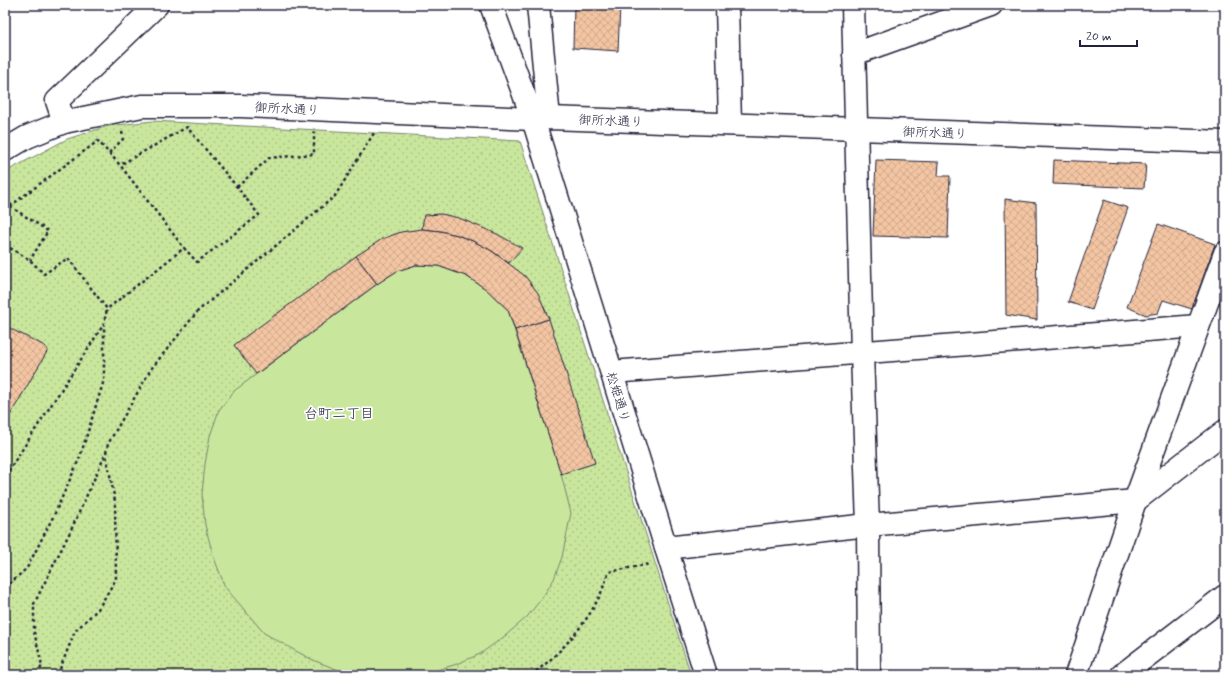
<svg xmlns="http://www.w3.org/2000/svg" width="1230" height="680" viewBox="0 0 1230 680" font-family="Mynerve,'Klee One',sans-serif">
<defs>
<pattern id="park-dots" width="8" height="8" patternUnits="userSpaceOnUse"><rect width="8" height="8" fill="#c9e69d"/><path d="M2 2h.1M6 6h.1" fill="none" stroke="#acc588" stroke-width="1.8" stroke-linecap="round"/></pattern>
<pattern id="building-cross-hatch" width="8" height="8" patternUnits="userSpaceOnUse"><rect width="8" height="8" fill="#f3c5a2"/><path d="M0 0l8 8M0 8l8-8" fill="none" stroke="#d0a98c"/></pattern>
</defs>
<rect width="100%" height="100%" fill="#fff"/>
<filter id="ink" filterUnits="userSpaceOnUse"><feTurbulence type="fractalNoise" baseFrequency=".025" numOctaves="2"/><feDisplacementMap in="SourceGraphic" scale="8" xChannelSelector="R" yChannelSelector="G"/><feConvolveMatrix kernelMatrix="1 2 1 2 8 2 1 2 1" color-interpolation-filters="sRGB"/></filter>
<g filter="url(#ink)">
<!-- park -->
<path fill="url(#park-dots)" stroke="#76846c" d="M153,121l367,20 171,534h-686v-503l62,-33 41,-13z"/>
<!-- pitch -->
<path fill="#c9e69d" stroke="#76846c" d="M416,265l22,1 28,10 20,13 22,21 53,164 10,39 -9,44 -8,22 -12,19 -15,19 -22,19 -25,18 -26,11 -27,8 -12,2h-56l-18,-4 -28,-11 -19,-10 -30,-17 -39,-46 -12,-32 -8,-30 -3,-31 3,-30 5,-28 9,-26 15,-19 143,-107 20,-13z"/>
<!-- building -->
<g fill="url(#building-cross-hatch)" stroke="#22223b">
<path d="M574,5h46l-2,46 -45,-3z"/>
<path d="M876,160l63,2 -1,14h12l-2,62 -75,-2z"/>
<path d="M1054,160l92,4 -2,24 -91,-4z"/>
<path d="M1005,199l31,4 1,117 -31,-5z"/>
<path d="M1104,200l24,8 -36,102 -24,-8z"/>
<path d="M441,214l18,4 38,16 25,14 -13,15 -17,-12 -17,-9 -18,-7 -17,-4 -18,-2 2,-14z"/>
<path d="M1158,224l57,20 -23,65 -29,-9 -5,13 -12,2 -19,-8z"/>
<path d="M422,229l18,2 17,4 18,7 17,9 33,25 13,17 11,26 -34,11 -7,-20 -22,-21 -20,-13 -28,-10 -22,-1 -19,6 -20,13 -21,-28 26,-17 19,-7z"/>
<path d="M356,256l21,28 -121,90 -22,-29z"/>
<path d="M549,319l46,144 -34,11 -46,-144z"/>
<path d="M5,326l40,20 3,4 -43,74z"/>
</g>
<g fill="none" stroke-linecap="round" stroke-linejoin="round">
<defs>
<g id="minor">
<path d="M491,5l42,114 133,429 40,127"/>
<path d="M538,5l11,113"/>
<path d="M727,5l3,119"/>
<path d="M853,5l9,348 6,172 1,150"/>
<path d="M854,54l137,-49"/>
<path d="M64,122l-7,-21 100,-96"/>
<path d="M5,150l22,-13 37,-15 78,-16h99l292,13 16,-1 676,24"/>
<path d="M612,372l586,-46"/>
<path d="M666,548l202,-23 267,-24 90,-70"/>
<path d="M1076,675l59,-174 90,-248"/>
<path d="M1122,675l103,-79"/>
</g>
</defs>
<!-- minor casing -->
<use href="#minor" stroke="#22223b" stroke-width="25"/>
<!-- path -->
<g stroke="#22223b" stroke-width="2.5" stroke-dasharray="3 3" stroke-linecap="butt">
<path d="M109,153l14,-14 -1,-8"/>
<path d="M237,187l32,-29 45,-4v-26"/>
<path d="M5,203l43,28 -18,29"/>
<path d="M10,206l88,-65 22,24 64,83"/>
<path d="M5,245l25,15 14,14 24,-16 39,51 77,-61 13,14 62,-47 -22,-28 -50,-60 -67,38"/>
<path d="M5,476l99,-152"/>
<path d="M5,588l22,-20 28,-55 25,-56 24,-77v-57l3,-14"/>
<path d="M5,591l3,-5"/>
<path d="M38,675l4,-10 -8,-33v-28l38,-76 34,-75 2,-9 43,-75 47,-58 137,-115 39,-63"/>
<path d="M61,675l-1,-6 15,-38 23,-22 18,-30 -1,-78 -9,-47"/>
<path d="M531,675c24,-16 53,-48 66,-74 5,-9 8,-19 12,-29l40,-8"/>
</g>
<!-- minor -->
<use href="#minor" stroke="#fff" stroke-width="22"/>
</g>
</g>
<g text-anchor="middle" stroke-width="3.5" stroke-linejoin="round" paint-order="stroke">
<!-- street labels -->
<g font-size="13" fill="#22223b" stroke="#fff">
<text transform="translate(287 108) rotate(3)" y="5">御所水通り</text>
<text transform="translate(611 120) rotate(2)" y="5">御所水通り</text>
<text transform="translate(935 132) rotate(2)" y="5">御所水通り</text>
<text transform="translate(619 397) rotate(73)" y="5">松姫通り</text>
</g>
<!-- neighbourhood labels -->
<g font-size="14" fill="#22223b" stroke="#fff">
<text x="339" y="418">台町二丁目</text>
</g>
</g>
<!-- margin -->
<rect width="1230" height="680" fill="none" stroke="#fff" stroke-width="20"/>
<rect x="10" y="10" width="1210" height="660" fill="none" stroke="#22223b" stroke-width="1.5" filter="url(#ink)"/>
<!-- scale -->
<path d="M1080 40v6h57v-6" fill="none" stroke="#22223b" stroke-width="2"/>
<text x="1086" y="40" font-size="12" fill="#22223b" stroke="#ffffff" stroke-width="3" paint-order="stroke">20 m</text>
</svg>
